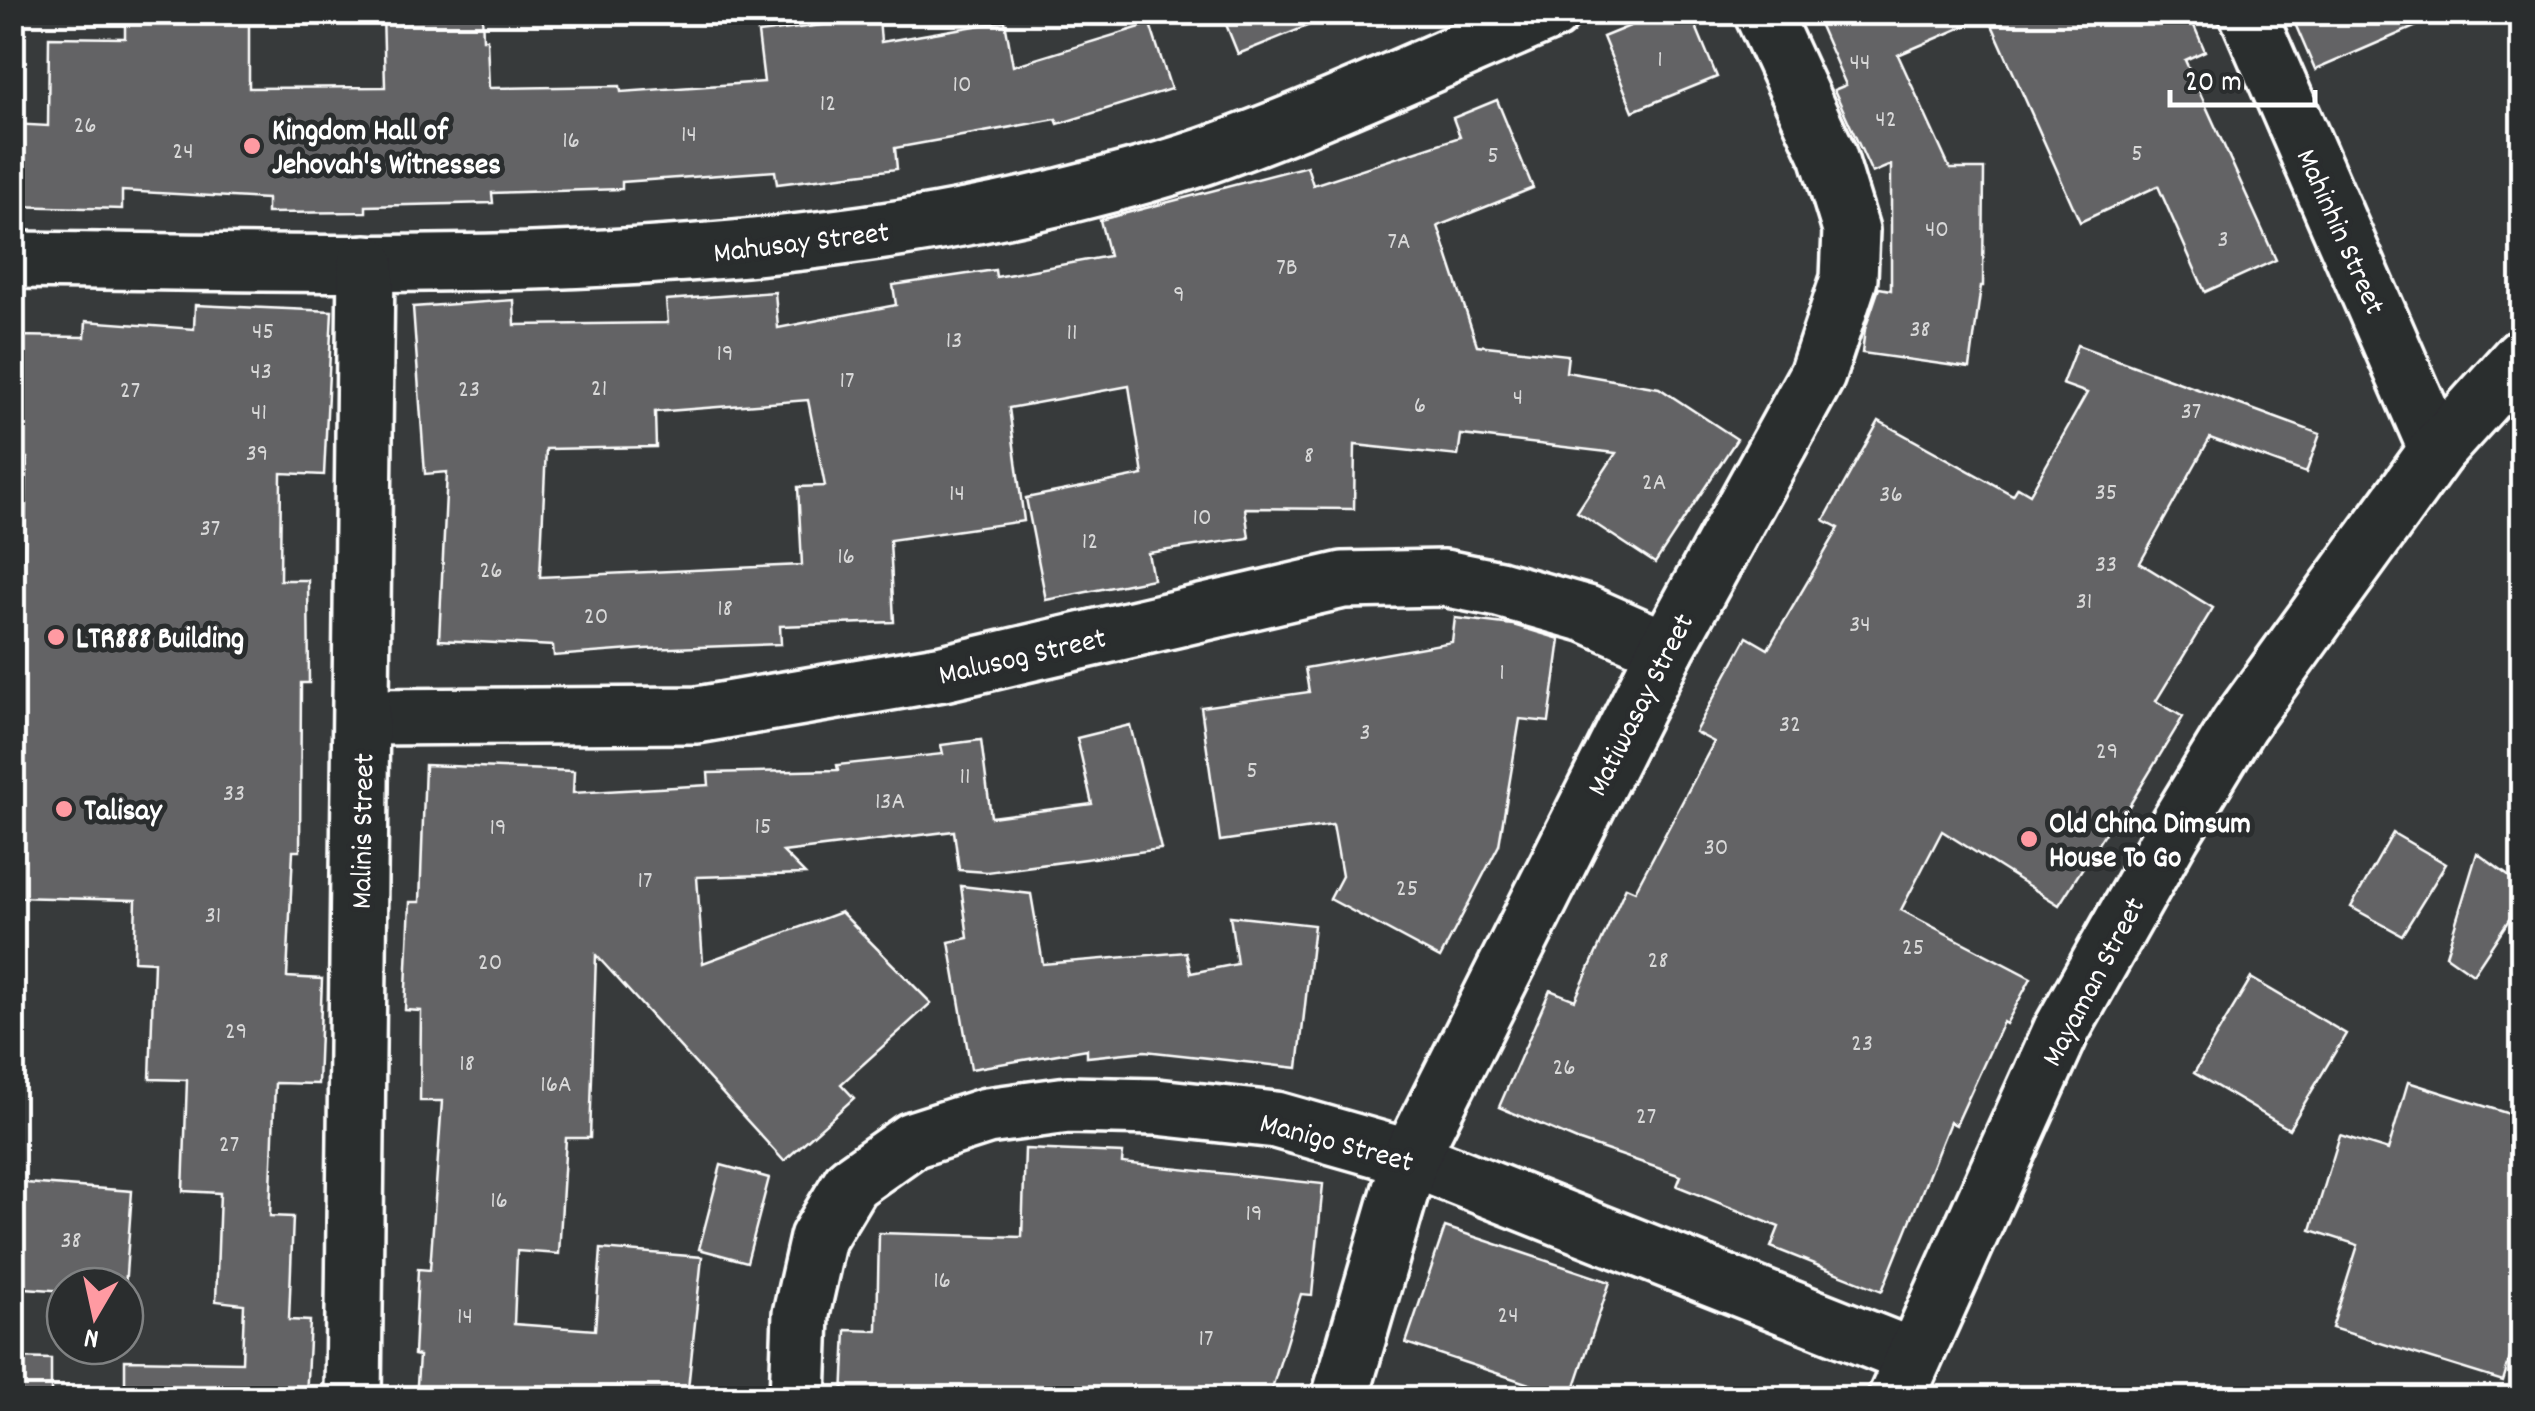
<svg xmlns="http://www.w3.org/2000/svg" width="2535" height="1411" viewBox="0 0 2535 1411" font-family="Dekko,sans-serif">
<rect width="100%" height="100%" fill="#373a3b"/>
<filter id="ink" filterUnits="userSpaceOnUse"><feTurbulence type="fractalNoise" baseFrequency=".01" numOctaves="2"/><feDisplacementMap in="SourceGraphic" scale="20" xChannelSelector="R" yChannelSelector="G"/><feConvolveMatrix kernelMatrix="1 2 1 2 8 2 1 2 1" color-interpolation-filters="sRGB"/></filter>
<g filter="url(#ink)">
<!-- building -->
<g fill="#636465" stroke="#fff" stroke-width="2.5" fill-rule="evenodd">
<path d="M125,12h124v76l136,-1 -2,-75h99l1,27h4l2,49 131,-2 1,6 143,-10 -6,-49 121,-15 2,24 124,-21 8,45 137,-42 21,65 -113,35 -2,-5 -161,29 2,21 -120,15 -2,-13 -153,11v7l-130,4 1,10 -127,3v6l-99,1v-14l-145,-8v18l-110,-3v-82l36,2 1,-89 76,1z"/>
<path d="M1221,12h116v2l-99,40z"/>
<path d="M1664,12h26l27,65 -84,34 -30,-74z"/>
<path d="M1814,12h374l17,39 -20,9 91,200 -71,32 -47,-106 -78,36 -92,-206 -90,39 52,114h34l-1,117h-2l-11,82 -108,-15 3,-24 14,-41 12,2v-125l-19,8 -38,-83 12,-5z"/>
<path d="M2290,12h159l-134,58z"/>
<path d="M1497,100l36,88 -95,38 39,119 91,10 -2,17 93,16 78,51 -82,124 -78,-51 39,-59 -155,-18 -3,21 -103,-11 -1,64 -109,-1 4,30 -101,15 5,26 -107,21 -20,-102 117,-23 -14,-89 -120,22 15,113 -134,19 4,82 -114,4 1,18 -136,5 -91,7 -1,-10 -114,-6 8,-168 -22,2 -12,-167 101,-7 1,25 153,-2 -2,-23 109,-8 3,36 118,-23 -3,-20 102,-15 1,7 113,-21 -9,-36 207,-54 6,19 147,-48 -7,-19zM808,400l17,86 -27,1 4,78 -262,12 6,-128 110,-2 -1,-35z"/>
<path d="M195,305l137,6 -8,164 -43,-2 -1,107h28l1,103h-8l-1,168h-7l-6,126 35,2 -4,105 -43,-1 -5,133 23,1 -4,103 21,1 -4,77h-181v-38l117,2 2,-58 -28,-3 4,-108 -37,-2 4,-111 -37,-1 4,-117 -20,-1 2,-61 -124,-3v-314l12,1 3,-126h-15v-122l73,1 1,-16 108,8z"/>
<path d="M2077,345l243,89 -14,39 -96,-35 -70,125 73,45 -57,93 27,16 -69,114 -6,-3 -49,77 -117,-74 -41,79 130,68 -25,46 -3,-2 -47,103 -6,-3 -68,169 -111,-44 8,-20 -102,-41 4,-10 -104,-36 -78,-33 51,-117 25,10 51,-113 9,4 79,-149 -19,-10 52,-95 21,12 71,-121 -15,-8 55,-99 134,74 5,-8 12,7 57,-101 -25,-9z"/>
<path d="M1455,618l58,7 47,14 -11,83 -29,-3 -21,126 -59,113 -110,-59 12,-23 -9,-51 -113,16 -19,-134 108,-15 -4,-24 147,-26z"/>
<path d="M1130,725l31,124 -174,23 -28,-2 -5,-39 -171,21 22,22 -108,3 6,86 138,-51 90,91 -90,81 13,14 -70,63 -188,-206 -6,183h-24l-7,116 -42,-3 -3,73 81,6 6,-81 101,8 -15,141h-271l3,-42 -5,-1 4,-86 12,1 12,-169h-22l1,-90 -16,-1 5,-108h10l5,-137 149,6 -1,22 136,-8 -1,-12 130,-3 -1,-5 106,-11 -2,-9 40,-5 10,77 101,-13 -15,-66z"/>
<path d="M2393,833l53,31 -44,71 -51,-28z"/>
<path d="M2477,853l45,33v14l-49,74 -27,-19z"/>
<path d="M961,886l70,8 12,70 143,-12 5,21 46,-9 -7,-48 84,9 -16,143 -153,-17 -58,6v-8l-116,20 -22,-127 19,-4z"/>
<path d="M2251,978l95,56 -57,95 -95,-56z"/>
<path d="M2408,1082l114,36v200l-19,63 -171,-53 26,-83 -47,-15 29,-95 48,15z"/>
<path d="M1025,1149l98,4 -1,10 201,21 -11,111 -11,-1 -32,104h-426l3,-68 31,1 2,-98 143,4z"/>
<path d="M721,1165l48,13 -22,84 -48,-13z"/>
<path d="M12,1182l120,9 -7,97 -60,-2v5l-53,-4z"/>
<path d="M1445,1227l165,55 -39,116 -165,-55z"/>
<path d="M12,1358l39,1v39h-39z"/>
</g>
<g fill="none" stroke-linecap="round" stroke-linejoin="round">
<defs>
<g id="minor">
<path d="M2247,12l190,438"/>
<path d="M12,260c348,3 702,20 1043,-62 56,-14 113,-28 167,-48 112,-41 221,-92 330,-138"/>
<path d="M363,717l334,-2 246,-42 400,-93 101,-2 55,11 88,25 79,35"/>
<path d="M353,1398l13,-1135"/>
<path d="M798,1398l3,-84 17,-76 33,-55 61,-43 75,-24 81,-11 89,2 119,13 134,38 503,199"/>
<path d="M1340,1398l70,-240 256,-509 151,-274 32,-96 2,-49 -23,-75 -66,-143"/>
</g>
<path id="tertiary" d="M1896,1398l165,-367 111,-197 67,-110 198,-274 85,-94"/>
</defs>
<!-- minor casing -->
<use href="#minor" stroke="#fff" stroke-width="62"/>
<!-- tertiary casing -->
<use href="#tertiary" stroke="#fff" stroke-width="62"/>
<!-- minor -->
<use href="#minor" stroke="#2a2d2e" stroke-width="55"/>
<!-- tertiary -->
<use href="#tertiary" stroke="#2a2d2e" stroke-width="55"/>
</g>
</g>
<!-- markers -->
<g fill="#ff9aa2" stroke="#2a2d2e" stroke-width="4">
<circle cx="252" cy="146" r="10"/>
<circle cx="56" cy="637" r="10"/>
<circle cx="64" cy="809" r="10"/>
<circle cx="2029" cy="839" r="10"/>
</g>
<g text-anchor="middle" stroke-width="10" stroke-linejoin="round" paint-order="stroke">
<!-- number labels -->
<g font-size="25" fill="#d8d8d8">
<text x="1660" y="66">1</text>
<text x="1860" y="69">44</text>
<text x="962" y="91">10</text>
<text x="828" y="110">12</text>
<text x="1886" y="126">42</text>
<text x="85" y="132">26</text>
<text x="689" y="141">14</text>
<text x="571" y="147">16</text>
<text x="183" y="158">24</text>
<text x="2137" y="160">5</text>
<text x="1493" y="162">5</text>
<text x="1937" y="236">40</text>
<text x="2223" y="246">3</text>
<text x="1399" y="248">7A</text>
<text x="1287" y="274">7B</text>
<text x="1179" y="301">9</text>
<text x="1920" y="336">38</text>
<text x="263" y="338">45</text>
<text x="1072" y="339">11</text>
<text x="954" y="347">13</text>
<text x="725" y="360">19</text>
<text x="261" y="378">43</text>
<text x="847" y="387">17</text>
<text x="599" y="395">21</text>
<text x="469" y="396">23</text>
<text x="130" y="397">27</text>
<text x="1518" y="404">4</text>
<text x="1420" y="412">6</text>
<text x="2191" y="418">37</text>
<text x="259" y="419">41</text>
<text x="257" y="460">39</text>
<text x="1309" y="462">8</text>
<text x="1654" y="489">2A</text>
<text x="2106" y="499">35</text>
<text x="957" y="500">14</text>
<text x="1891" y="501">36</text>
<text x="1202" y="524">10</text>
<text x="210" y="535">37</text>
<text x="1090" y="548">12</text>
<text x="846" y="563">16</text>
<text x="2106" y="571">33</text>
<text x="491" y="577">26</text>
<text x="2084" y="608">31</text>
<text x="725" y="615">18</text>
<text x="596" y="623">20</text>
<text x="1860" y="631">34</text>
<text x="1502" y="679">1</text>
<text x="1790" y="731">32</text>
<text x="1365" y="739">3</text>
<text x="2107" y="758">29</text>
<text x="1252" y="777">5</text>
<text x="965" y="783">11</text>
<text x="234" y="800">33</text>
<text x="890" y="808">13A</text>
<text x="763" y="833">15</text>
<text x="498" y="834">19</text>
<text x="1716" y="854">30</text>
<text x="645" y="887">17</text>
<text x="1407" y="895">25</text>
<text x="213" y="922">31</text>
<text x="1913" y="954">25</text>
<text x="1658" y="967">28</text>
<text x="490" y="969">20</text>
<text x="236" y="1038">29</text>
<text x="1862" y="1050">23</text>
<text x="467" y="1070">18</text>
<text x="1564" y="1074">26</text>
<text x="556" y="1091">16A</text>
<text x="1646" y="1123">27</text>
<text x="229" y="1151">27</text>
<text x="499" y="1207">16</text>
<text x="1254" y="1220">19</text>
<text x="71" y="1247">38</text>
<text x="942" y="1287">16</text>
<text x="1508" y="1322">24</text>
<text x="465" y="1323">14</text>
<text x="1206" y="1345">17</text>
</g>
<!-- poi labels -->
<g font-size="30" font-weight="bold" fill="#fff" stroke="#2a2d2e" text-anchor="start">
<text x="272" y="139">Kingdom Hall of<tspan x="272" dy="34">Jehovah's Witnesses</tspan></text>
<text x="76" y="647">LTR888 Building</text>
<text x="84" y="819">Talisay</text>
<text x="2049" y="832">Old China Dimsum<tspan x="2049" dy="34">House To Go</tspan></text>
</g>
<!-- street labels -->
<g font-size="30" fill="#fff" stroke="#2a2d2e">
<text transform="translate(2342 231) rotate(66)" y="10">Mahinhin Street</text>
<text transform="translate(801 241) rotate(-7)" y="10">Mahusay Street</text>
<text transform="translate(1022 655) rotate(-13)" y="10">Malusog Street</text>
<text transform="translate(1639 704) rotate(-63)" y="10">Matiwasay Street</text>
<text transform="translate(361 831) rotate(-89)" y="10">Malinis Street</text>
<text transform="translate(2092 981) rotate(-62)" y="10">Mayaman Street</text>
<text transform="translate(1337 1141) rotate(15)" y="10">Manigo Street</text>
</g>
</g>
<!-- margin -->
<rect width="2535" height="1411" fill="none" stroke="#2a2d2e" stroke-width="50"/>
<rect x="25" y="25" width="2485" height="1361" fill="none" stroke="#fff" stroke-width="4" filter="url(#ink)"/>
<!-- north arrow -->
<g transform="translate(95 1316) rotate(189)"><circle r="48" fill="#2a2d2e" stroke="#7f8182" stroke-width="2.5"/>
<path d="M0-8L18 38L0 25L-18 38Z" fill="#ff9aa2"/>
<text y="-15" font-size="28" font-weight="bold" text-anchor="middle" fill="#ffffff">N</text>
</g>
<!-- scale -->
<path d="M2170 90v15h145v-15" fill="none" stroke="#ffffff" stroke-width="5"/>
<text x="2185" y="90" font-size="30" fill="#ffffff" stroke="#2a2d2e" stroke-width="8" paint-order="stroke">20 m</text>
</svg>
